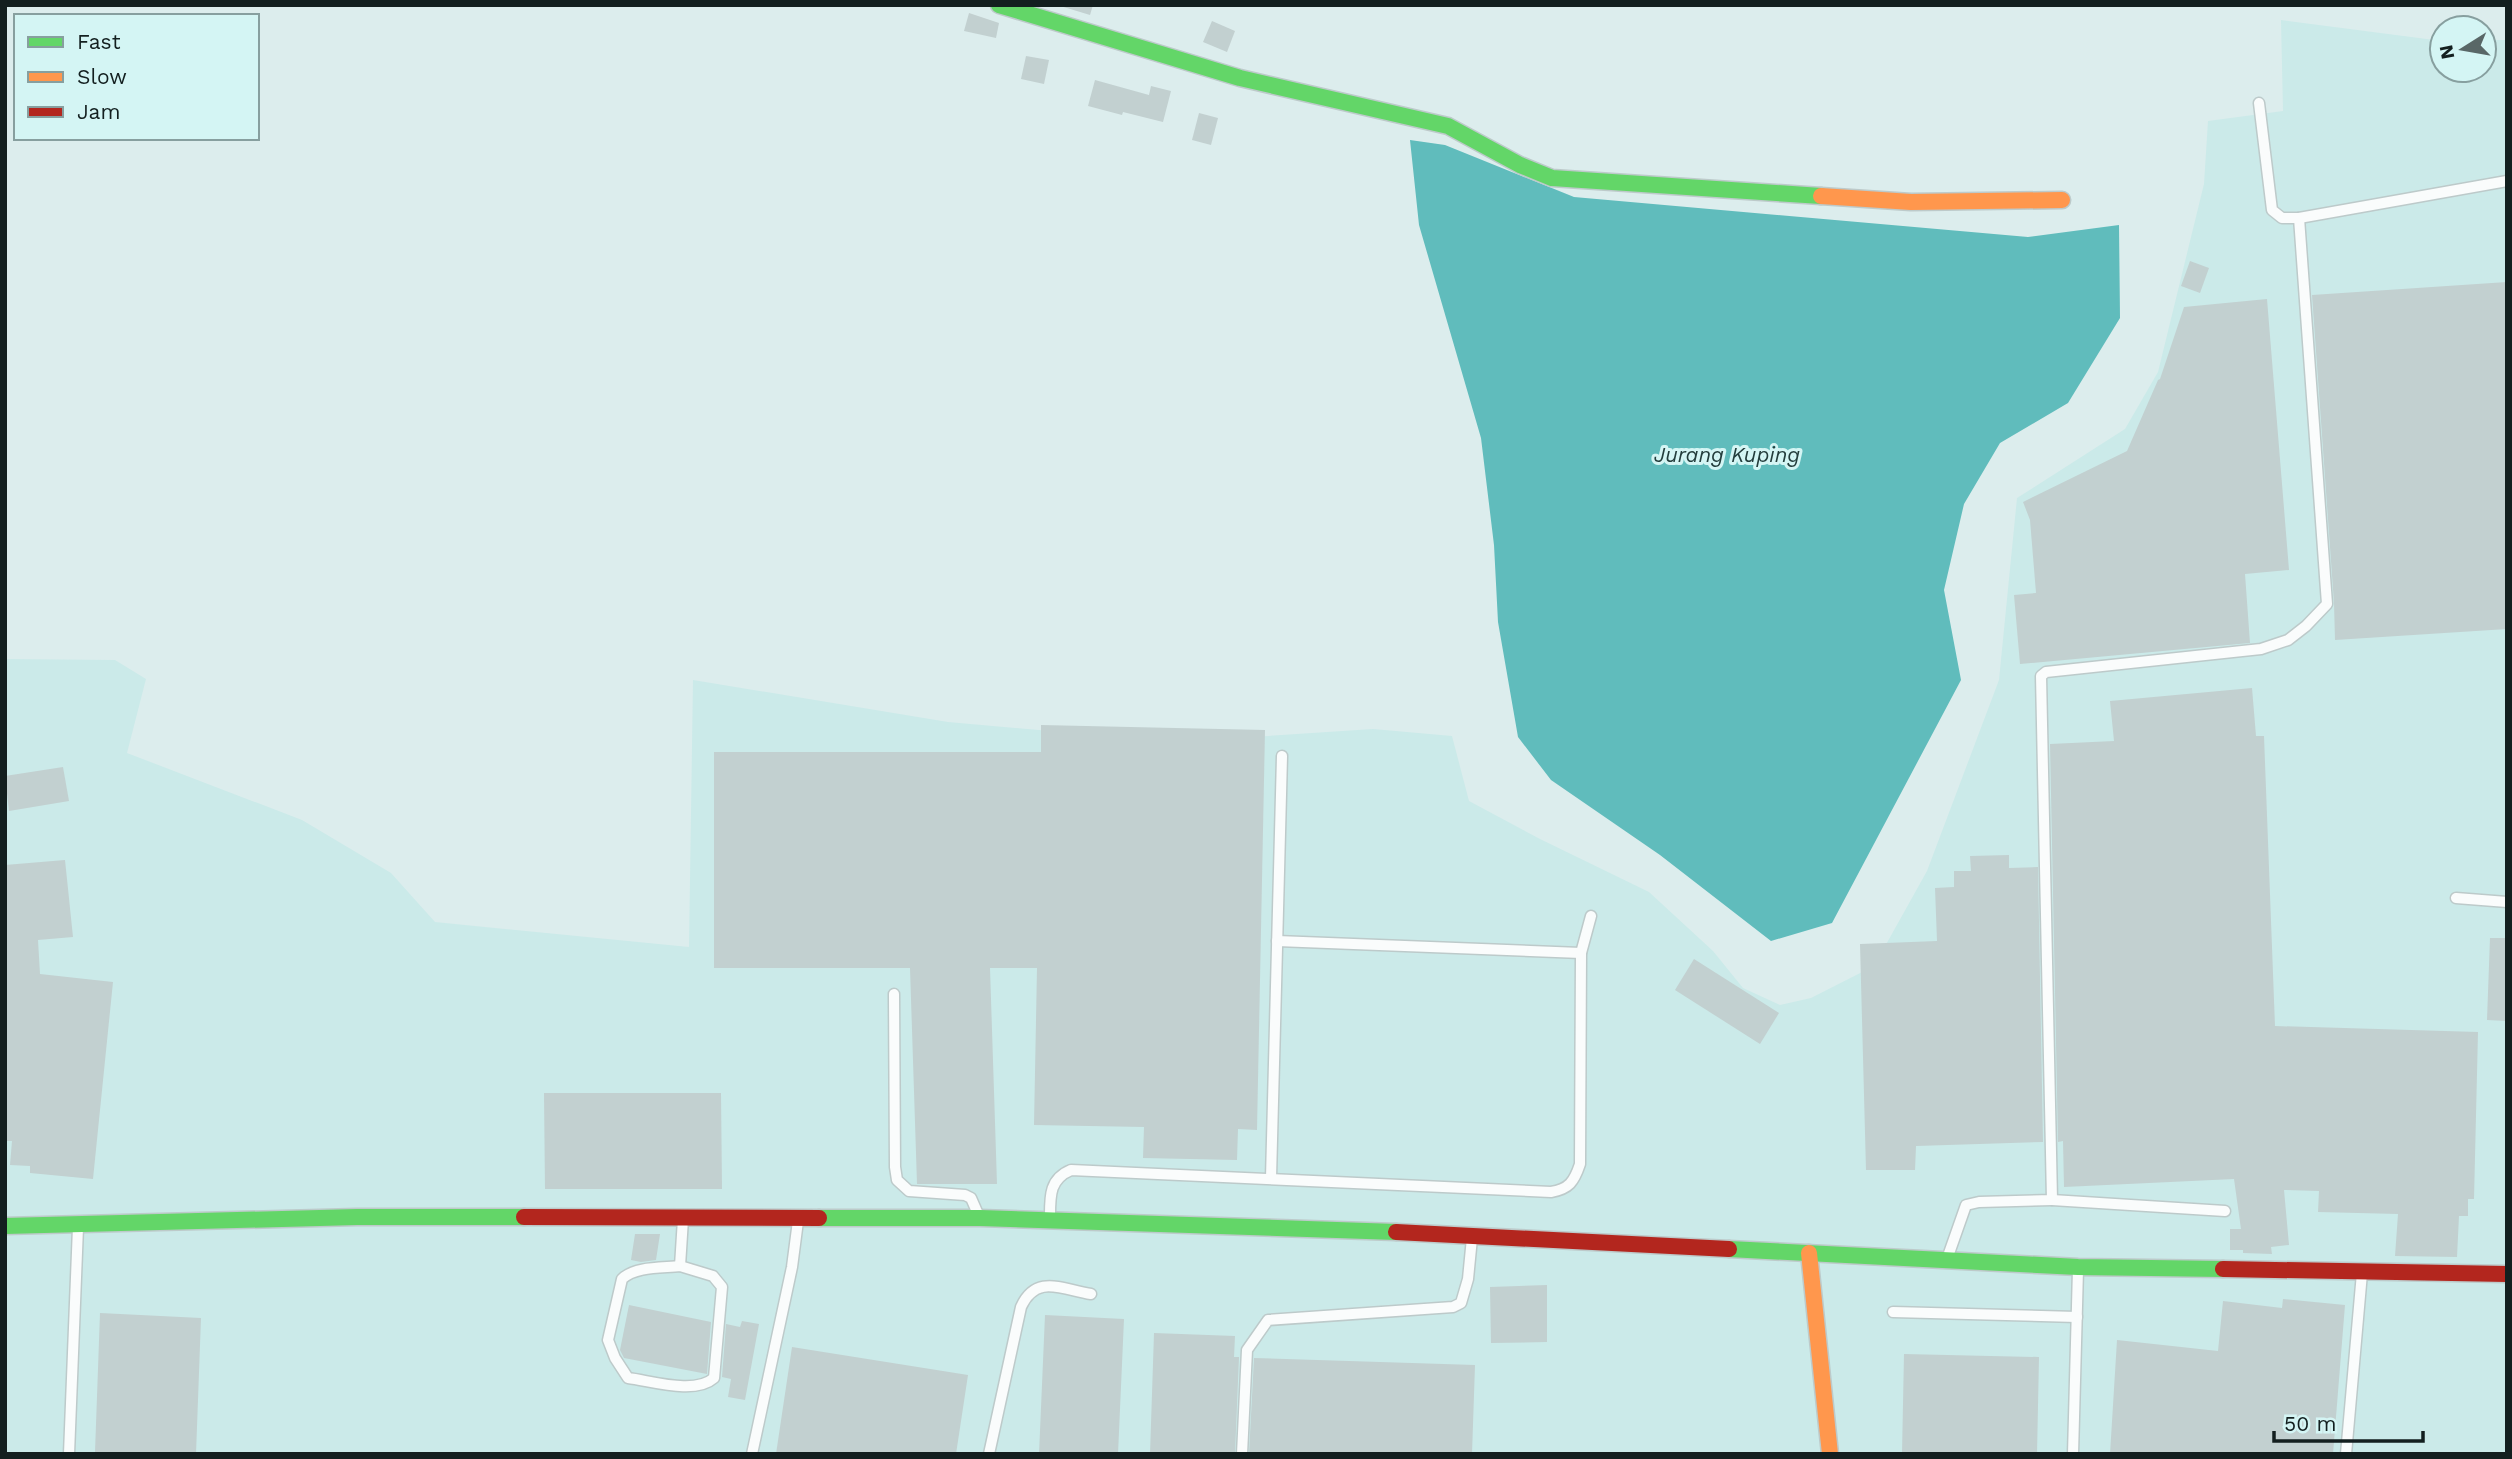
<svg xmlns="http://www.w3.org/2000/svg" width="2512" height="1459" viewBox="0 0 2512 1459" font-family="'Work Sans',sans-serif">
<rect width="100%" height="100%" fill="#dceded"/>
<!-- built -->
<path fill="#cbeae9" d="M2281,20l161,21v29h42v-30h23v1414h-2502v-795l110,1 31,19 -19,74 175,67 89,53 44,49 254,25 4,-267 255,42 228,20 197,-13 79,7 17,65 71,38 109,53 64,59 30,37 37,17 31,-7 63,-32 53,-95 72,-191 18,-182 108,-69 33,-57 46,-188 4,-63 75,-10z"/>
<!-- water -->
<path fill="#60bcbc" d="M1410,140l35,5 129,52 454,40 91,-12 1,93 -52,85 -68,40 -36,61 -20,86 17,90 -129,243 -61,18 -111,-86 -109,-75 -33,-43 -20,-115 -4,-77 -13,-107 -62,-213z"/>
<!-- building -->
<g fill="#c2d0d0">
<path d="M1057,5h36l-3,10z"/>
<path d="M969,13l30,10 -3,15 -32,-7z"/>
<path d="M1212,21l23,10 -8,21 -24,-10z"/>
<path d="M1026,56l23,4 -5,24 -23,-5z"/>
<path d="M1095,80l54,15 2,-9 20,5 -8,31 -40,-10 -1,3 -34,-9z"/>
<path d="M1199,113l19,5 -7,27 -19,-5z"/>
<path d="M2190,261l19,7 -9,25 -19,-7z"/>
<path d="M2507,282v347l-172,11 -1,-37 -22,-308z"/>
<path d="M2267,299l22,271 -44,4 5,69 -230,21 -6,-69 22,-2 -6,-73 -7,-18 104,-51 31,-71 2,-1 24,-72z"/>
<path d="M2252,688l4,48h8l11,290 203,6 -4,167h-6v17h-9l-2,41 -62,-1 3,-42 -80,-2 1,-21 -35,-1 5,55 -18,2 1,7 -29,-1v-3h-13v-21h11l-7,-50 -170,8 -1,-46 -5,1 -8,-398 64,-3 -4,-40z"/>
<path d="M1041,725l224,5 -8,400 -19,-1 -1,31 -94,-2 1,-31 -110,-2 3,-157h-47l7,216h-80l-7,-216h-196v-216h327z"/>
<path d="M63,767l6,34 -60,10 -4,-35z"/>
<path d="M2009,855v13l29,-1 5,275 -127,4 -1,24h-49l-6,-226 77,-3 -2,-53 19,-1v-16h17l-1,-15z"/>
<path d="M65,860l8,77 -35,3 2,34 73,8 -20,197 -63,-6v-7l-20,-1 2,-24h-7v-276z"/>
<path d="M2490,938h17v83l-20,-1z"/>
<path d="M1694,959l85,54 -19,31 -85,-54z"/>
<path d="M544,1093h177l1,96h-177z"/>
<path d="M635,1234h25l-4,26 -15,2 -10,-2z"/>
<path d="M1547,1285v57l-56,1 -1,-56z"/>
<path d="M2283,1299l62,6 -12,149h-223l7,-114 101,11 5,-50 59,7z"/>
<path d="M629,1305l82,17 -4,52 -83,-16 -4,-8z"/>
<path d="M100,1313l101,5 -5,136 -101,-2z"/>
<path d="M1045,1315l79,4 -6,135h-79z"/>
<path d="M742,1321l17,3 -14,76 -17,-3 3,-18 -9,-2 4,-53 14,3z"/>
<path d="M1154,1333l81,3 -1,21h5l-4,97h-85z"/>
<path d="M792,1347l176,28 -12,79h-180z"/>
<path d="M1904,1354l135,3 -2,97h-135z"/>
<path d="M1254,1358l221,7 -3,89h-223z"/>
</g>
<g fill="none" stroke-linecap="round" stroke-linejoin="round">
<defs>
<g id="lane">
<path d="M2299,218l208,-37"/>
<path d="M2456,898l51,4"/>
<path d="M1277,941l304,12"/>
<path d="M894,994l1,173 2,13 12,11 56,4 6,3 7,16"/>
<path d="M1271,1178l11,-422"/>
<path d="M2052,1200l173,11"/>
<path d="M1050,1218c0,-21 -1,-39 21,-48l480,22c18,-3 23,-10 29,-28l1,-211 10,-37"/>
<path d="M1947,1259l19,-54 13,-3 73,-2 -11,-524 5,-4 215,-23 27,-9 18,-14 21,-22 -28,-386h-17l-10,-8 -13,-107"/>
<path d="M680,1266l33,10 9,11 -8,91c-19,17 -62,3 -86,0l-13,-20 -7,-18 14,-61c13,-13 41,-11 58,-13z"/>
<path d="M680,1266l3,-47"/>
<path d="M1893,1312l184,5"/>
<path d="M69,1454l9,-227"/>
<path d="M752,1454l40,-187 6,-46"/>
<path d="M989,1454l32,-147c15,-33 40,-18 70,-13"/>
<path d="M1242,1454l5,-104 21,-30 185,-13 8,-4 7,-24 4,-41"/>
<path d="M2073,1454l5,-185"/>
<path d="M2346,1454l16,-181"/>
</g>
<g id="fast">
<path d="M999,5l241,73 208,48 72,39 32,13 269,18"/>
<path d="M819,1218h161l416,14"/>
<path d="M5,1226l352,-9h167"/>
<path d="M1729,1249l349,18 145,2"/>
</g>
<g id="slow">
<path d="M1821,196l90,6 151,-2"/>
<path d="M1809,1253l21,201"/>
</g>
<g id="jam">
<path d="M524,1217l295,1"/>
<path d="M1396,1232l333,17"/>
<path d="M2223,1269l284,5"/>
</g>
</defs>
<!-- lane casing -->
<use href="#lane" stroke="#bdcaca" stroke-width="13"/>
<!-- fast casing -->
<use href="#fast" stroke="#bdcaca" stroke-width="19"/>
<!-- slow casing -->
<use href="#slow" stroke="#bdcaca" stroke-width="19"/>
<!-- jam casing -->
<use href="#jam" stroke="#bdcaca" stroke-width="19"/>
<!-- lane -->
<use href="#lane" stroke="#fafcfc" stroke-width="10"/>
<!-- fast -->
<use href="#fast" stroke="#63d668" stroke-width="16"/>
<!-- slow -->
<use href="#slow" stroke="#ff974d" stroke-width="16"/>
<!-- jam -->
<use href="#jam" stroke="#b3261e" stroke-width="16"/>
</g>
<g text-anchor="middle" stroke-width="6" stroke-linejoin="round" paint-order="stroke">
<!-- water labels -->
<g font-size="21" font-style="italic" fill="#233d3c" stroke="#d4f5f4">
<text x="1727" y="462">Jurang Kuping</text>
</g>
</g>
<!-- border -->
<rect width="2512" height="1459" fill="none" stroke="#131f1f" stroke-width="14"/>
<!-- legend -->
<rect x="14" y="14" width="245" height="126" fill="#d4f5f4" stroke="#879f9f" stroke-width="2"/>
<rect x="28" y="37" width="35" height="10" fill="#63d668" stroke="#879f9f" stroke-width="2"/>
<text x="77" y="49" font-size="21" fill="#131f1f">Fast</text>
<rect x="28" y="72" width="35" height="10" fill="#ff974d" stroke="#879f9f" stroke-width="2"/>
<text x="77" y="84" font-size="21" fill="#131f1f">Slow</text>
<rect x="28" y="107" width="35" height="10" fill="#b3261e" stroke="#879f9f" stroke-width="2"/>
<text x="77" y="119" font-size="21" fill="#131f1f">Jam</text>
<!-- north arrow -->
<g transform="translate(2463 49) rotate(259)"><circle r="33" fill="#d4f5f4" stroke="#879f9f" stroke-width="2"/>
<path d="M0-5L12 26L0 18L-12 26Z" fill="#596767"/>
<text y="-10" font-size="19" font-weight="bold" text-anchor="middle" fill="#131f1f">N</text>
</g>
<!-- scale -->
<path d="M2274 1431v10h149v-10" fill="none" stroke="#131f1f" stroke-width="3.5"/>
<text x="2284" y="1431" font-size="21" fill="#131f1f" stroke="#d4f5f4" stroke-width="5" paint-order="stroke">50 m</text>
</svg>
